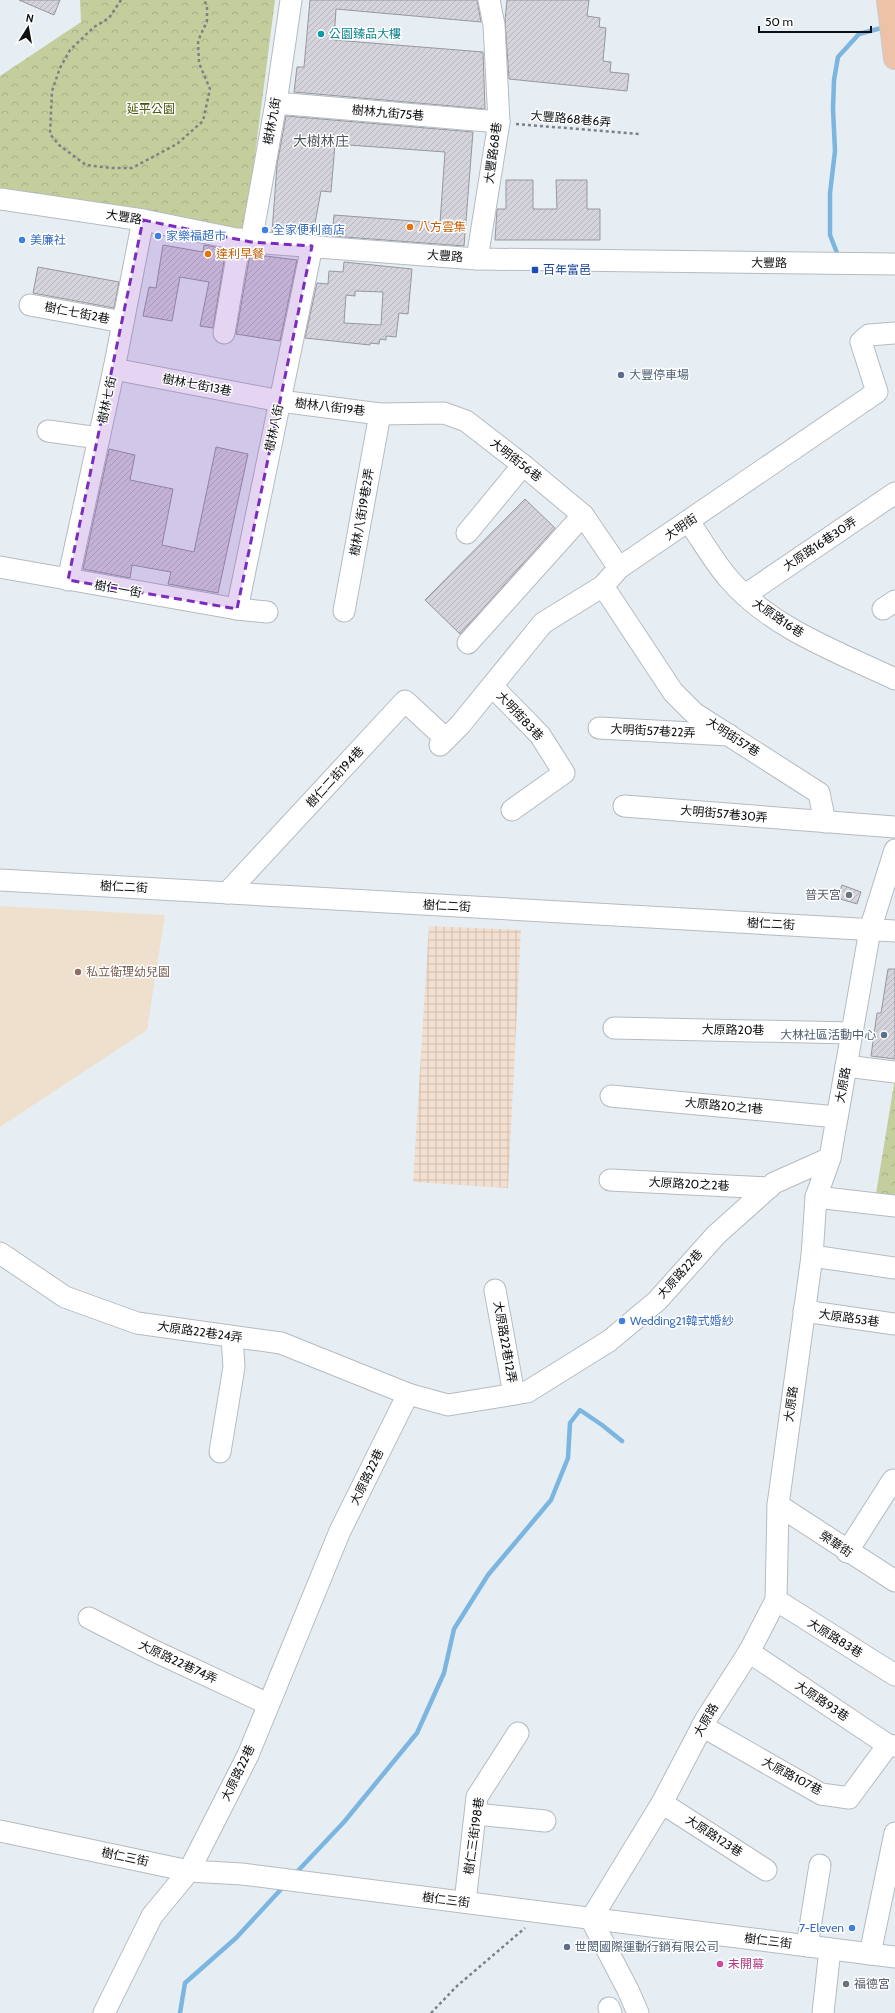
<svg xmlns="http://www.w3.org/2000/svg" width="895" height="2013" viewBox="0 0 895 2013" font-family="Cabin,'Noto Sans TC',sans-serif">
<defs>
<pattern id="industrial-grid" width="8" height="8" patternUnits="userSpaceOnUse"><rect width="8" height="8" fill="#f2dfcf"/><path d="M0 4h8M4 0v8" fill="none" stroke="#cebeb1"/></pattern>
<pattern id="forest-crowns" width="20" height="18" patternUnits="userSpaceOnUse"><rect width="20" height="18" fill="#c4ce9d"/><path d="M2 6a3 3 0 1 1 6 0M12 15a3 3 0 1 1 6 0" fill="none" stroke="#a7b086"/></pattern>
<pattern id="building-hatch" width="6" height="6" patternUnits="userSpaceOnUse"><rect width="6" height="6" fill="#d5d4dc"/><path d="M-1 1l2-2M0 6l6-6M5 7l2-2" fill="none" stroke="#b6b5bc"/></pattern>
</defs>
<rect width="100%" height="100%" fill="#e6eef4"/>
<!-- industrial -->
<path fill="url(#industrial-grid)" d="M429,926l92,4 -13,258 -95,-6z"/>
<!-- education -->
<path fill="#efe0cd" d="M0,906l165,9 -18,115 -147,97z"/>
<!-- forest -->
<g fill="url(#forest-crowns)">
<path d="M80,0h195l-30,233 -245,-34v-123l81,-54z"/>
<path d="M895,1078v125l-20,-3z"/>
</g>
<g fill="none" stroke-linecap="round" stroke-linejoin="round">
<!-- stream -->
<g stroke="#7cb5e0" stroke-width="4.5">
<path d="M837,253l-7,-18v-42l5,-42 -2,-42 1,-29 4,-23 21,-23 26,-7"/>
<path d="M294,1875l50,-53 73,-89 27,-60 10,-44 34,-54 63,-75 17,-42 2,-35 10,-13 22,15 20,16"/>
<path d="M180,2013l5,-30 51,-45 49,-53"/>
</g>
</g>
<!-- building -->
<g fill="url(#building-hatch)" stroke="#97979f" fill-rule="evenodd">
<path d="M19,0h41l-6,15z"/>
<path d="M310,0h167l4,22 -145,-13 -2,31 149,12 2,57 -191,-17 3,-25h7z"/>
<path d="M507,0h82l-2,16 13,2 -1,9 7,1 -3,33 8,1 -1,10 19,2 -2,17 -118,-12 -4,-59z"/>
<path d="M286,116l187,16 -9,114 -132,-10 2,-21 106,8 5,-71 -110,-8 -4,48 -10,-1 -8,43 -41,-2 5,-67z"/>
<path d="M506,180h27v29h24l-1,-29h31v29h13v31h-105l2,-31h9z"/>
<path d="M163,245l40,7 1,-7 22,4 -13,79 -13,-2 9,-44 -29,-5 -8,44 -29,-5 6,-29 7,1z"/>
<path d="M250,254l47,6 -17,81 -44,-7z"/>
<path d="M344,262l68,7 -4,45 -9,-1 -3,24 -10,-1v4l-6,-1 -1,5 -9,-1v2l-65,-7 12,-55 11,1 1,-13 14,1zM355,291l28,1 -2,33 -37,-2 2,-28 9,1z"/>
<path d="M38,267l81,15 -5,26 -81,-15z"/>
<path d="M216,447l32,7 -30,139 -50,-9 3,-12 -39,-7 -2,13 -47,-9 26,-120 26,6 -5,25 43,9 -11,56 32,7z"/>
<path d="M525,499l30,29 -95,106 -35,-34z"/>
<path d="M842,885l19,7 -4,12 -20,-6z"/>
<path d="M888,969h7v90l-24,-3 6,-43h4z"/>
</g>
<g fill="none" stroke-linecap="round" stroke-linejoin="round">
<defs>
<g id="minor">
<path d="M276,103l223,19"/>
<path d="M0,199l143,21 108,22 226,17 418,5"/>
<path d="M251,242l25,-139 15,-103"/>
<path d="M477,259l22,-137 -5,-97 -5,-25"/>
<path d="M30,305l93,17"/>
<path d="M224,333l16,-94"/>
<path d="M114,369l166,32 100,13 64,-1 22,8 57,44 60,50 36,53"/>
<path d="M48,431l51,7"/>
<path d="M689,522c13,18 25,40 40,57 42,49 109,73 166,100"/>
<path d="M467,533l56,-68"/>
<path d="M0,567l237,42 30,3"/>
<path d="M68,580l46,-211 29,-149"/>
<path d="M603,586l70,106 21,21 125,80 6,29"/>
<path d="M745,595l150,-102"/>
<path d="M237,609l75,-363"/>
<path d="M883,609l12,-8"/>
<path d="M344,611l36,-197"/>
<path d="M468,643l115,-128"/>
<path d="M492,686l48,49 24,38 -52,37"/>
<path d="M599,728l130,7"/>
<path d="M440,745l20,-20 83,-102 60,-37 16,-18 258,-176 -16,-50 8,-7 26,-2"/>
<path d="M624,806l271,21"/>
<path d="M0,880l895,51"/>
<path d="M227,893l178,-192 41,38"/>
<path d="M614,1028l238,5"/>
<path d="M846,1066l49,6"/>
<path d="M611,1096l226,21"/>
<path d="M610,1180l159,8"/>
<path d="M816,1197l79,9"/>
<path d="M0,1253l65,44 72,26 144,20 127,51"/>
<path d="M812,1256l83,12"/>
<path d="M495,1290l19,104"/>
<path d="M804,1311l91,13"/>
<path d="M220,1452l14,-85 -2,-30"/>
<path d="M778,1505l117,76"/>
<path d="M847,1552l46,-72 2,1"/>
<path d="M776,1600l119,75"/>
<path d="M89,1618l61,31 118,55"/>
<path d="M749,1652l139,93 7,1"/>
<path d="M702,1726l119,68 28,4 39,-53"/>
<path d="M662,1803l104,67"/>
<path d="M476,1814l69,7"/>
<path d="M0,1831l189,40 53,3 653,83"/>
<path d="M465,1902l12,-105 41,-64"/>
<path d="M807,1946l13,-81"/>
<path d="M870,1954l25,-121"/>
<path d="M609,2008l2,5"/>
<path d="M104,2013l48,-97 37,-45 59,-116 92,-224 68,-137 40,11 79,-13 82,-51 48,-40 59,-66 58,-52 56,-25"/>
<path d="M638,2013l-10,-23 -37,-71 71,-116 44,-84 43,-67 27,-52 2,-95 34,-249 4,-59 14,-39 40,-228 25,-80"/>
<path d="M823,2013l7,-64"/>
</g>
<path id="major" d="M888,0l7,58"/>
</defs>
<!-- minor casing -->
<use href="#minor" stroke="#b4bbc1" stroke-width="23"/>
<!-- major casing -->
<use href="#major" stroke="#cacaca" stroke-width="24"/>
<!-- path -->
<g stroke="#7c8185" stroke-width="2.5" stroke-dasharray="3 3" stroke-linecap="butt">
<path d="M121,0l-12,18 -15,9 -24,23 -10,18 -8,23 -2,43 9,11 27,20 25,3h21l45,-24 26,-23 7,-32 -11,-26 -1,-22 9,-20v-15l-3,-6"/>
<path d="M516,124l124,10"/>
<path d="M431,2013l26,-27 68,-58"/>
</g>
<!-- minor -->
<use href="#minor" stroke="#fff" stroke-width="21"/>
<!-- major -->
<use href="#major" stroke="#eec2a7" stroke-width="22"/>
</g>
<!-- marked area -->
<path fill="#7b2cbf" fill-opacity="0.2" stroke="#7b2cbf" stroke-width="3" stroke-dasharray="8 5" stroke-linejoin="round" d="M143,220l108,22 61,4 -75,363 -169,-29z"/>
<!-- markers -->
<circle fill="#0f9aa8" stroke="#fff" stroke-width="1.5" cx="321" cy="34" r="4"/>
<g fill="#e8710a" stroke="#fff" stroke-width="1.5">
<circle cx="410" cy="227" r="4"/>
<circle cx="208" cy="254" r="4"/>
</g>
<g fill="#3f7fe0" stroke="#fff" stroke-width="1.5">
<circle cx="265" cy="230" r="4"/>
<circle cx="158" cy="236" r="4"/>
<circle cx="22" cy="240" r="4"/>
<circle cx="622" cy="1321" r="4"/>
<circle cx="852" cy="1928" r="4"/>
</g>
<rect fill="#1a4fb4" stroke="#fff" stroke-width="1.5" x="531" y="266" width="8" height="8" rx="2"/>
<g fill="#5c6f8a" stroke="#fff" stroke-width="1.5">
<circle cx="621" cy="375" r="4"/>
<circle cx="884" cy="1035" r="4"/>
<circle cx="567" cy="1947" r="4"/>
</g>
<g fill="#6b7280" stroke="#fff" stroke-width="1.5">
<circle cx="849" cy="895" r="4"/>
<circle cx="846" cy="1984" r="4"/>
</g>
<circle fill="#8d6e63" stroke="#fff" stroke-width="1.5" cx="78" cy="972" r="4"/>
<circle fill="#d1479c" stroke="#fff" stroke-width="1.5" cx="720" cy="1964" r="4"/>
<g text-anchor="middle" stroke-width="3" stroke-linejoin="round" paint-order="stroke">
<!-- culture labels -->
<g font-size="12" fill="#0d838f" stroke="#fff" text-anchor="start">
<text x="329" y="38">公園臻品大樓</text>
</g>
<!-- park labels -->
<g font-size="12" fill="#4a540a" stroke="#fff">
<text x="151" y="113">延平公園</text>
</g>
<!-- street labels -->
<g font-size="12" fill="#0c0e10" stroke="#fff">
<text transform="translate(388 113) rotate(5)" y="4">樹林九街75巷</text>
<text transform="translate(571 119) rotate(5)" y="4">大豐路68巷6弄</text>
<text transform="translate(272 121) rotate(-80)" y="4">樹林九街</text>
<text transform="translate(493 153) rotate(-82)" y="4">大豐路68巷</text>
<text transform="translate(124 217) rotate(9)" y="4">大豐路</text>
<text transform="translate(445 256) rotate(4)" y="4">大豐路</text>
<text transform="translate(769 263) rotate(1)" y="4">大豐路</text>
<text transform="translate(77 313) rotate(11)" y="4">樹仁七街2巷</text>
<text transform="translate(197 385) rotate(11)" y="4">樹林七街13巷</text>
<text transform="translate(107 400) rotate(-78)" y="4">樹林七街</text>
<text transform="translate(330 407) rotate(7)" y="4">樹林八街19巷</text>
<text transform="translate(274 428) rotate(-78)" y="4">樹林八街</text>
<text transform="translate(516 460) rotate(38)" y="4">大明街56巷</text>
<text transform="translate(362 512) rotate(-80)" y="4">樹林八街19巷2弄</text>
<text transform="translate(681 527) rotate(-34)" y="4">大明街</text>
<text transform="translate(820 544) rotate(-34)" y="4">大原路16巷30弄</text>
<text transform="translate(118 589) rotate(10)" y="4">樹仁一街</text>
<text transform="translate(778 618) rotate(34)" y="4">大原路16巷</text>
<text transform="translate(520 716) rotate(47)" y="4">大明街83巷</text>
<text transform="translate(653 731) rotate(3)" y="4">大明街57巷22弄</text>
<text transform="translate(733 737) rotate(33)" y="4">大明街57巷</text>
<text transform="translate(335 777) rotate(-47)" y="4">樹仁二街194巷</text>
<text transform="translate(724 814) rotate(5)" y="4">大明街57巷30弄</text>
<text transform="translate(124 887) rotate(3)" y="4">樹仁二街</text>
<text transform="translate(447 906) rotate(3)" y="4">樹仁二街</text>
<text transform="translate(771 924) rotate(3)" y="4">樹仁二街</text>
<text transform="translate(733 1030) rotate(1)" y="4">大原路20巷</text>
<text transform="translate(843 1085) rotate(-80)" y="4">大原路</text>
<text transform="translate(724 1106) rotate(5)" y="4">大原路20之1巷</text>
<text transform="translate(689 1184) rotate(3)" y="4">大原路20之2巷</text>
<text transform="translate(680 1274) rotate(-48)" y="4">大原路22巷</text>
<text transform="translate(849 1318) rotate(8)" y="4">大原路53巷</text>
<text transform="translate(200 1332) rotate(8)" y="4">大原路22巷24弄</text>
<text transform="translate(505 1342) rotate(80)" y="4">大原路22巷12弄</text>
<text transform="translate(791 1404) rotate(-82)" y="4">大原路</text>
<text transform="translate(367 1477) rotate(-64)" y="4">大原路22巷</text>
<text transform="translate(836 1544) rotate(34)" y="4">榮華街</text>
<text transform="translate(835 1638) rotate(32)" y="4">大原路83巷</text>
<text transform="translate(178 1662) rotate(25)" y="4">大原路22巷74弄</text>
<text transform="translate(822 1701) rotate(34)" y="4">大原路93巷</text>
<text transform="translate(706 1720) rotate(-60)" y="4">大原路</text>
<text transform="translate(238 1773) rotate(-64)" y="4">大原路22巷</text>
<text transform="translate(792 1776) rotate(28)" y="4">大原路107巷</text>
<text transform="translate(474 1836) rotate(-82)" y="4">樹仁三街198巷</text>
<text transform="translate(714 1836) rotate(33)" y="4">大原路123巷</text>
<text transform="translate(125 1857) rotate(12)" y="4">樹仁三街</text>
<text transform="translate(446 1900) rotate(7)" y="4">樹仁三街</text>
<text transform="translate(768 1941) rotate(7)" y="4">樹仁三街</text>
</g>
<!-- food labels -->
<g font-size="12" fill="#c56008" stroke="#fff" text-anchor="start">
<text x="418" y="231">八方雲集</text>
<text x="216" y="258">達利早餐</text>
</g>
<!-- shop labels -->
<g font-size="12" fill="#366cbe" stroke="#fff" text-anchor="start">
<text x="273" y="234">全家便利商店</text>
<text x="166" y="240">家樂福超市</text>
<text x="30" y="244">美廉社</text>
<text x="630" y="1325">Wedding21韓式婚紗</text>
<text x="844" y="1932" text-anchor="end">7-Eleven</text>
</g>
<!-- transit labels -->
<g font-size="12" fill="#164399" stroke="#fff" text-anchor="start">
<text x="543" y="274">百年富邑</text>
</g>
<!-- service labels -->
<g font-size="12" fill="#4e5e75" stroke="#fff" text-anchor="start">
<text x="629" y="379">大豐停車場</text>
<text x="876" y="1039" text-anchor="end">大林社區活動中心</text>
<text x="575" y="1951">世閎國際運動行銷有限公司</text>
</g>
<!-- worship labels -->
<g font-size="12" fill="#5b616d" stroke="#fff" text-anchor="end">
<text x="841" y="899">普天宮</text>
<text x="854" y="1988" text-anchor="start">福德宮</text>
</g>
<!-- education labels -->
<g font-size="12" fill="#785e54" stroke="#fff" text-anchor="start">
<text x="86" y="976">私立衛理幼兒園</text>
</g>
<!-- hotel labels -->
<g font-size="12" fill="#b23c85" stroke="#fff" text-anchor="start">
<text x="728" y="1968">未開幕</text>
</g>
<!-- quarter labels -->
<g font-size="14" fill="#4f565b" stroke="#fff">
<text x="321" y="146">大樹林庄</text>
</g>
</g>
<!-- north arrow -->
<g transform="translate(28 28) rotate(11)" stroke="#ffffff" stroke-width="3" paint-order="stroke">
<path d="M0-3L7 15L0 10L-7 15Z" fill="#0c0e10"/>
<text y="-6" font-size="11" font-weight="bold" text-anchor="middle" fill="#0c0e10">N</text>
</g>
<!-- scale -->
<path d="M759 26v6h112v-6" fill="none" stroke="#0c0e10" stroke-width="2"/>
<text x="765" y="26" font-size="12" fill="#0c0e10" stroke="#ffffff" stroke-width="3" paint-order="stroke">50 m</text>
</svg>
